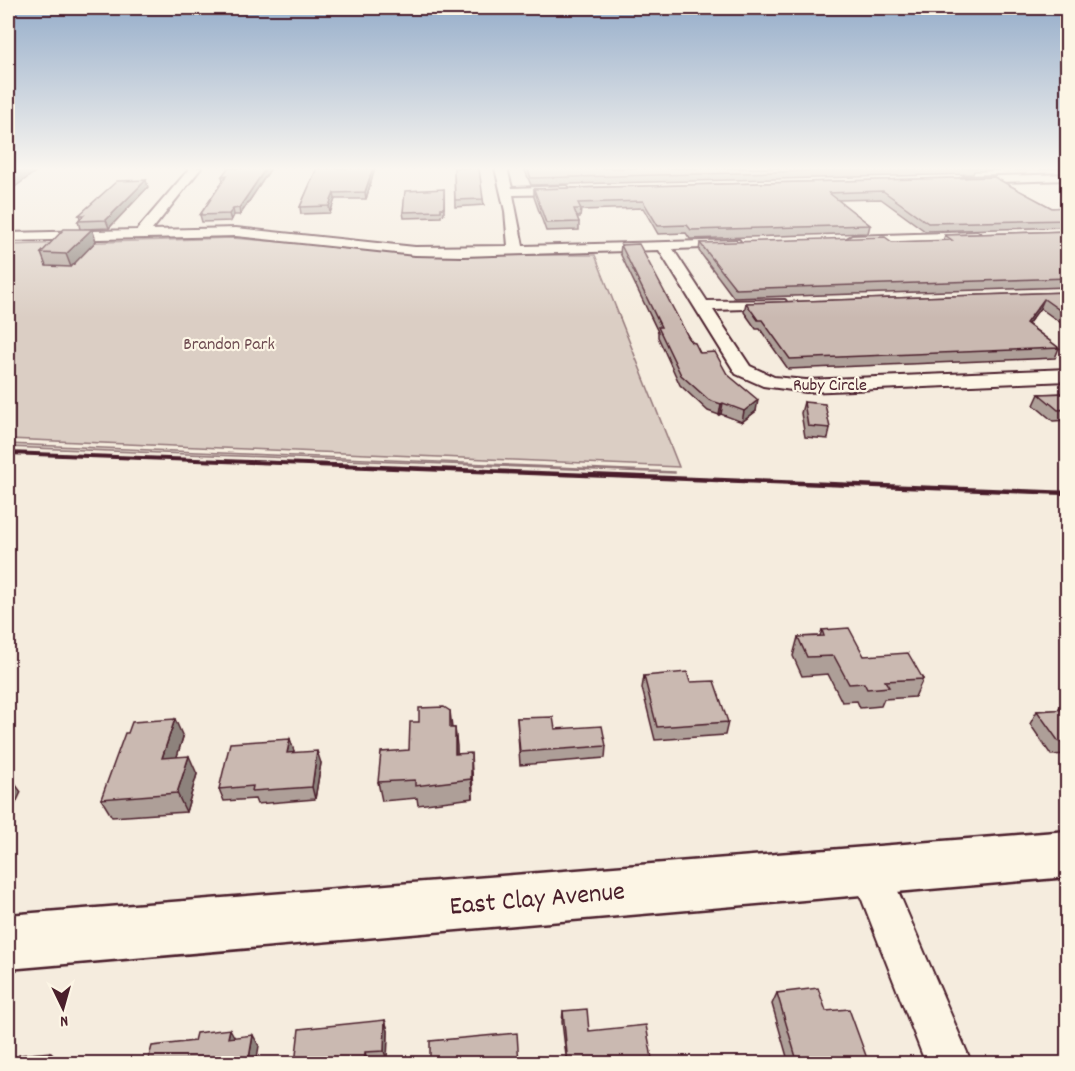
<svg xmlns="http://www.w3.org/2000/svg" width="1075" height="1071" viewBox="0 0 1075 1071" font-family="Dekko,sans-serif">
<rect width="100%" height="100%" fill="#f5ecde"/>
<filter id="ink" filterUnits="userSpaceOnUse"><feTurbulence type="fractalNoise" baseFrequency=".0167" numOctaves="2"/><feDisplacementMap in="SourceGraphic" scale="12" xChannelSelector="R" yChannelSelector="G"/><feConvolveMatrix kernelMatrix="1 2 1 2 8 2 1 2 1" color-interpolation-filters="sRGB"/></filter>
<g filter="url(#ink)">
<!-- green -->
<g fill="#dbcec4" stroke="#927678" stroke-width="1.5">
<path d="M232,238l216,17h147l84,212 -671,-28v-194z"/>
<path d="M8,444l667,28v1l-667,-26z"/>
</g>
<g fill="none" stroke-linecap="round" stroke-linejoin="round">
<defs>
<g id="minor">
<path d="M190,168h11l-49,62 84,-2 179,19 93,-1 -3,-35 -10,-43h12l5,20 54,-2 6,4 -6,4 -53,1 10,51 216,-6 2,3 -2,3 -5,1 -61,2 34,52 78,-1 2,3 -2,3 -6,2 -66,2 37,56 24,11 32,3 262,-11v12l-262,11 -43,-6 -27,-12 -77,-124 -196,6 -48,-1 -179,-19 -228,5v-8l129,-3z"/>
<path d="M1068,174v6l-105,3 -6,-3 6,-3z"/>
<path d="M977,232l7,4 -2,3 -130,5 -7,-4 7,-4z"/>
<path d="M869,851l14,5 89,208h-46l-76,-195 5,-13z"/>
</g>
<path id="tertiary" d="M1068,831v46l-1060,92v-54z"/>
</defs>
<!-- minor casing -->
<use href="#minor" stroke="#4a1f2b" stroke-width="4"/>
<!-- tertiary casing -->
<use href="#tertiary" stroke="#4a1f2b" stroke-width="5"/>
<!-- minor -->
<use href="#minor" fill="#fcf5e5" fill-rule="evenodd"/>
<!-- tertiary -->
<use href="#tertiary" fill="#fcf5e5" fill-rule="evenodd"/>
<!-- rail-far1 -->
<path stroke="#4a1f2b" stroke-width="4" d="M8,453l352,13"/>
<!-- rail -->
<path stroke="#4a1f2b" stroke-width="4.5" d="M320,465l748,28"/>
</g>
<!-- wall -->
<g fill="#ae9f98" stroke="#4a1f2b" stroke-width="1.5">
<path d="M271,168l-31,47h-6l-3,6 -29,1 -2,-7 23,-34 -1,-5z"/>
<path d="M317,168h58l-9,31h-31l-5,14 -29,1 -1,-7z"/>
<path d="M454,168l29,31 1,6 -29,2z"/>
<path d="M524,168h544l-94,3 -1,3 -442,11z"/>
<path d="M994,177l58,31 16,-1v20l-143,4 -44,-32 -43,1 32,25 -2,8 -178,6 -4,-6 -28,1 -15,-26 -62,2 -1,7h-3l2,5v8l-33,1 -12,-34v-8z"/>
<path d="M148,187l-39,41 -25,1h8l4,12 -25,26 -25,-1 -5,-13 39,-24 -2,-8 2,-3 -1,-3z"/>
<path d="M444,189v25l-3,1v2l-37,1 -1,-6z"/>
<path d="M1068,231v56l-334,11 -35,-47 1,-8 192,-1 51,-1 2,-6z"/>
<path d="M621,245l79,108 27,21 29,37 -14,11 -21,-8 -2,1 -11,-4 -28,-26 -22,-48v-5l-38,-79z"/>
<path d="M1068,292v36l-28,-20 -12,16 31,24 -4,10 -267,11 -28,-40h-4l-12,-17 2,-9z"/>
<path d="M1068,393v27l-15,1 -19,-16 5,-11z"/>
<path d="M804,402l26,26 -2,11 -23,-2 -4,-24z"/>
<path d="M822,630l42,26 59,23 -8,18 -31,2 -3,7 -21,2 -3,-7 -15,1 -14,-28 -26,2 -9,-20 5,-19 22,-1z"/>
<path d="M644,676l46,6 38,40 -3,13 -70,5 -13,-52z"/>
<path d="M1065,698h3v56l-17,1 -21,-31 7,-13 21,-1z"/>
<path d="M450,711l2,17h3l2,26 15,18 1,26 -55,7 -1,-7 -35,3 -4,-19 31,-32 10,-28z"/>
<path d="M517,718l89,28 -1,12 -85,7z"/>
<path d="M183,737l-6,19 20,18 -11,38 -74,5 -11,-18z"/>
<path d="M290,739l3,13 28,11 -6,36 -58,5 -2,-5 -31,2 -5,-12z"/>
<path d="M777,993l49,18 43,53h-80l-17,-60z"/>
<path d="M563,1011l26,20 64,33h-86l-5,-42z"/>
<path d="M385,1020l3,11 -1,30 -19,2 -73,1z"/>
</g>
<!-- shaded-wall -->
<g fill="#8d827c" stroke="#4a1f2b" stroke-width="1.5">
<path d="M18,168h21v1l-31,23v-17z"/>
<path d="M266,168h5l-31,47 -1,-7z"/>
<path d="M373,168h2l-9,31 -1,-7z"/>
<path d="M146,180l2,7 -39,41 -3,-8z"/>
<path d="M334,193l1,6 -5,14 -1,-7z"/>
<path d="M233,209l1,6 -3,6 -2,-7z"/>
<path d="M92,229l4,12 -25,26 -5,-13z"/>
<path d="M1044,299l-4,9 -18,24 4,-9z"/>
<path d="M758,400l-2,11 -14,11 2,-11z"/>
<path d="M723,403l-2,11 -2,1 2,-11z"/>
<path d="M175,719l8,18 -12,39 -9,-18z"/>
<path d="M455,728l2,18v27l-2,-19z"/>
<path d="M290,739l4,12 -3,14 -4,-12z"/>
<path d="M317,751l4,12 -6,36 -3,-12z"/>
<path d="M471,753l1,19 1,26 -2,-19z"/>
<path d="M189,756l8,18 -11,38 -9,-19z"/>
<path d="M8,774l13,18 -13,28z"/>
<path d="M385,1020l3,11 -1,30 -3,-10z"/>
<path d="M230,1029l6,11 -8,-2z"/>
<path d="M253,1035l6,11 -3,18h-8z"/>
<path d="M50,1052l10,10v2h-14z"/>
<path d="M365,1052l3,11v1h-4z"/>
</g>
<!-- building -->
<g fill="#cab9b1" stroke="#4a1f2b" stroke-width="1.5">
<path d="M8,168h10l-10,7z"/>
<path d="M228,168h38l-27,40 -6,1 -4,5 -29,1 27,-40 -5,1z"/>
<path d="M317,168h56l-8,24 -31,1 -5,13 -29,1z"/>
<path d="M454,168h25l4,31 -28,1z"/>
<path d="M527,168h417l-413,10z"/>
<path d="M994,177l58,31 16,-1v13l-140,3 -45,-32 -54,2 41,32 -179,5 -4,-5 -29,1 -15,-25 -65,2 3,6h-7l5,13 -33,1 -12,-34z"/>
<path d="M146,180l-40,40 -28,1 6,-6h-5l38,-34z"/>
<path d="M444,189v19h-3v3l-38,1 2,-21z"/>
<path d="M64,229h28l-26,25 -25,-1z"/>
<path d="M1068,231v47l-332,11 -36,-46 185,-6 7,5 60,-2 -7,-5z"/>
<path d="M639,244l52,98 4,1 5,10 15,-1 12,22 31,26 -14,11 -21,-8 -2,1 -12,-4 -28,-25 -23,-48h3l-40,-82z"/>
<path d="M1068,292v24l-24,-17 -18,24 33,25 -269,11 -28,-39h-4l-12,-17z"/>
<path d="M1068,393v16l-10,1 -19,-16z"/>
<path d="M804,402l21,2 5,24 -22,-2z"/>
<path d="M849,628l15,28 44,-3 15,26 -38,2 4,6 -22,2 -3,-6 -15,1 -15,-28 -27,1 -9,-20 26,-1 -2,-6z"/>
<path d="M687,672l3,10 24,-1 14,41 -71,5 -13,-51z"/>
<path d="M444,707l6,4v17h5v26l16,-1v26l-56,7v-6l-37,2 3,-30 28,-2 1,-28h9v-14z"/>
<path d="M1068,709v33h-9l-22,-31z"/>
<path d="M553,717l2,12 47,-3 4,20 -86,6 -3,-34z"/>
<path d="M175,719l-13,39 27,-2 -12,37 -76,6 24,-66h3l4,-11z"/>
<path d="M290,739l-3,14 30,-2 -5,36 -60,4 1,-5 -34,3 11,-46z"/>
<path d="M818,988l8,23 23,-2 20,55h-71l-21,-71z"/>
<path d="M587,1009l2,22 57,-6 7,39h-85l-5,-53z"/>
<path d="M385,1020l-1,31 -19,1 -1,12h-69l4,-35z"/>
<path d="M230,1029l-2,9 25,-3 -5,29h-101l5,-18 42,-5 2,-8z"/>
<path d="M517,1033l2,31h-89v-23z"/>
<path d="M50,1052l-4,12h-30l3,-9z"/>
<path d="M68,1062l-1,2h-15z"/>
</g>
</g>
<!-- sky -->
<linearGradient id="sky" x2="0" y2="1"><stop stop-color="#95adca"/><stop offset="0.53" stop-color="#faf6f0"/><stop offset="1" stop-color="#faf6f0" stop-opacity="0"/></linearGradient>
<rect width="1075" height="318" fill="url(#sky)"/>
<g text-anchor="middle" stroke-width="4.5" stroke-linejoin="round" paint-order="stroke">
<!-- far-park labels -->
<g font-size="18" fill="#6e4b51" stroke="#fcf5e5">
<text x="229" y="349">Brandon Park</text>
</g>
<!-- far-street labels -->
<g font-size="18" fill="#4a1f2b" stroke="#fcf5e5">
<text x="830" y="390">Ruby Circle</text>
</g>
<!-- near-street labels -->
<g font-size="27" fill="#4a1f2b" stroke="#fcf5e5">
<text transform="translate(537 897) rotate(-5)" y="9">East Clay Avenue</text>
</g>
</g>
<!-- margin -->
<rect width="1075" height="1071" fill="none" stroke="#fcf5e5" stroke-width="30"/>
<rect x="15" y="15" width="1045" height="1041" fill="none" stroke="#4a1f2b" stroke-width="2" filter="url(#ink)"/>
<!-- north arrow -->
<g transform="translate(63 1008) rotate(175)" stroke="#fcf5e5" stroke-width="4.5" paint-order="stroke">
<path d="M0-4.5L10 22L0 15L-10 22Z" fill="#4a1f2b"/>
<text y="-9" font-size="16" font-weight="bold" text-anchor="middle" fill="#4a1f2b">N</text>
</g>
</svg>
